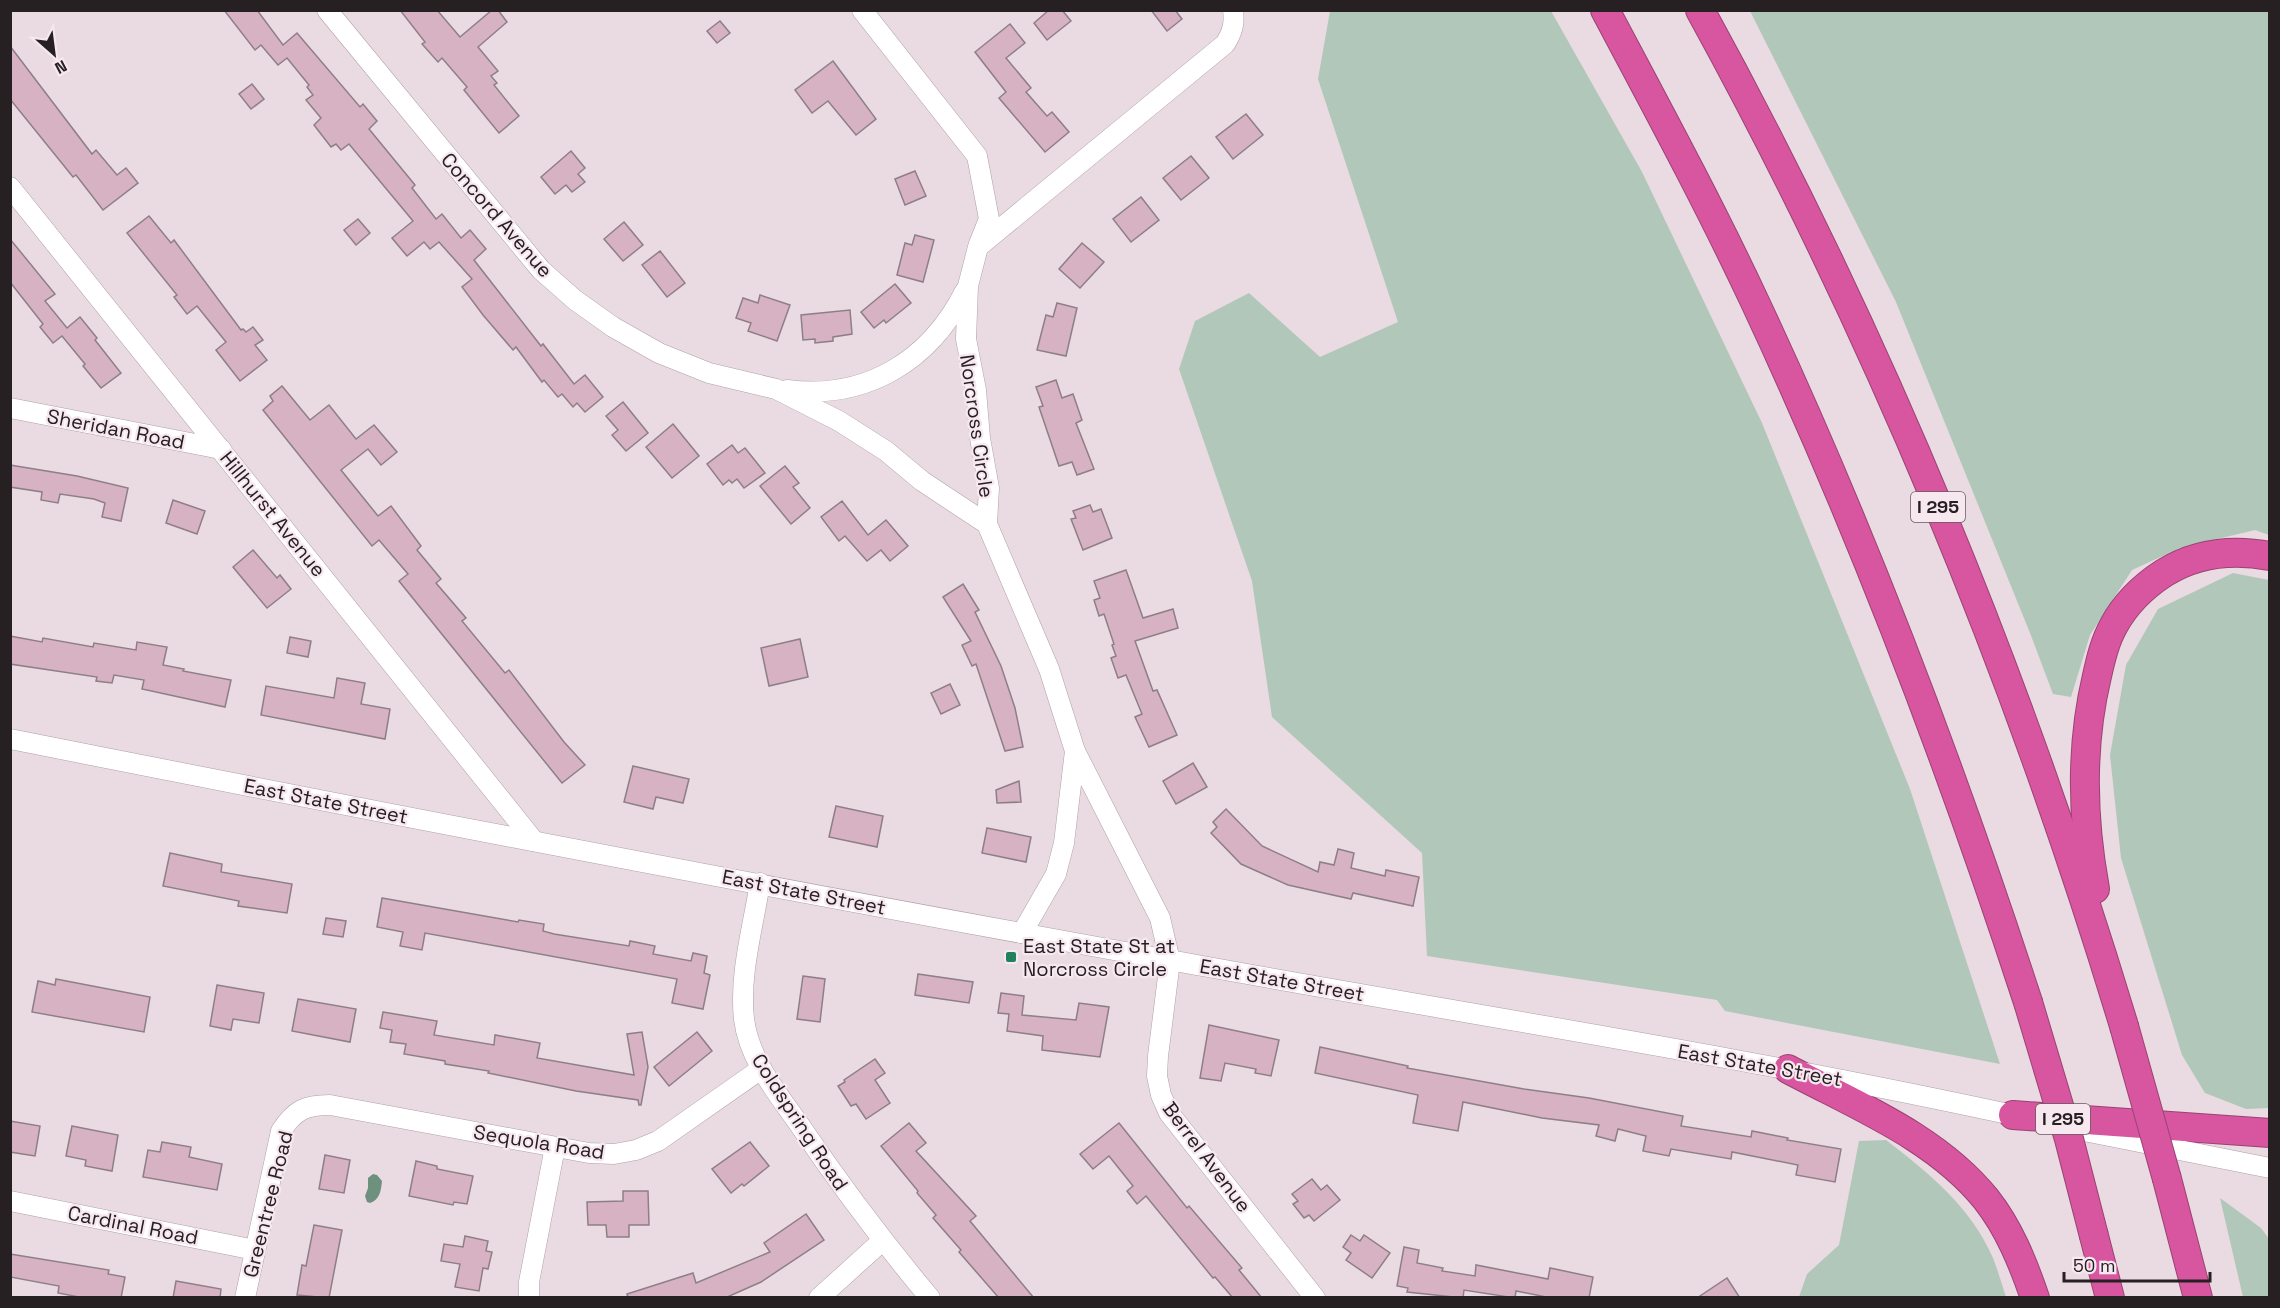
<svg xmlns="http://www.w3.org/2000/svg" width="2280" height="1308" viewBox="0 0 2280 1308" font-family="'Space Grotesk',sans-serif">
<rect width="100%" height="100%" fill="#eadae1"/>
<!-- green -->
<g fill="#b1c7ba">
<path d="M1330,11h221l91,161 120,251 148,366 90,275 -275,-53 -8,-11 -290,-44 -5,-103 -150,-136 -20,-136 -73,-212 16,-48 54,-28 71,64 78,-35 -80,-243z"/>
<path d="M1750,11h519v524l-14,-5 -75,18 -48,22 -42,65 -19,62 -18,-3 -23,-61 -134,-331z"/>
<path d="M2233,573l36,7v528l-23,1 -41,-16 -23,-38 -61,-197 -11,-103 16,-90 32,-56z"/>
<path d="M1886,1140c43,33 85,67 107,118 5,13 9,27 13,39h-207l8,-23 32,-29 20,-104z"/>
<path d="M2220,1198l41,30 8,11v58h-26z"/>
</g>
<!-- water -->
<path fill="#6e917e" d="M373,1174l4,1 5,6c-1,9 -2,19 -12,22l-3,-1 -2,-6 3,-8v-10z"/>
<!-- building -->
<g fill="#d6b2c3" stroke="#8e7f86" stroke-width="1.5">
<path d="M224,10h33l26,35 14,-12 63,74 3,-3 14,17 -8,8 46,56 -3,3 24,31 6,-5 19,24 9,-8 16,19 -12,11 67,86 2,-2 31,40 11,-9 18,22 -18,15 -8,-9 -4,4 -11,-13 -4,3 -14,-17 -2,2 -26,-35 -3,3 -30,-35 -21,-28 10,-8 -33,-37 -9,7 -6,-7 -17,14 -15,-18 21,-17 -64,-77 -8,6 -5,-6 -5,3 -17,-22 7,-7 -15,-18 7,-5 -6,-8 2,-2 -22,-27 -9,7 -17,-20 -6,5z"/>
<path d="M400,10h37l23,27 32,-27h6l9,12 -29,25 20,24 -7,5 6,7 -3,2 25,31 -20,17 -35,-43 3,-3 -25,-29 -4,4 -16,-18 3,-2z"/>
<path d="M1049,10h13l9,11 -24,19 -13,-17z"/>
<path d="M1151,10h24l7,9 -15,12z"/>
<path d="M720,21l10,12 -13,10 -10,-12z"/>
<path d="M1010,24l15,19 -19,15 25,30 -5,4 21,24 5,-4 17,20 -24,20 -46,-54 7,-6 -31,-40z"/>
<path d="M10,46l82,108 4,-4 21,25 9,-7 12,15 -35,27 -27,-35 -3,2 -63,-78z"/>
<path d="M833,61l43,58 -20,16 -28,-34 -16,12 -17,-23z"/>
<path d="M252,84l12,15 -13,10 -12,-15z"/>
<path d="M1246,114l17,21 -30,24 -17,-22z"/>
<path d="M571,151l14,17 -7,6 7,8 -13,10 -6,-7 -11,9 -14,-17z"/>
<path d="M1191,156l18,22 -28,22 -18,-22z"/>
<path d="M915,171l11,25 -21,9 -10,-26z"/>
<path d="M1141,197l18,23 -28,22 -18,-23z"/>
<path d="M149,216l22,27 3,-3 67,90 2,-1 3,3 7,-5 10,13 -8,5 12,15 -27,21 -24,-31 10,-8 -29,-36 -10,8 -13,-17 3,-2 -50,-62z"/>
<path d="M358,219l12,14 -14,12 -12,-15z"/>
<path d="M624,222l19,23 -20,16 -19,-22z"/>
<path d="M915,235l19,5 -11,42 -26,-7 8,-32 7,2z"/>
<path d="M10,239l45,55 -10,7 22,27 13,-11 17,21 -2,2 26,33 -20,15 -18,-22 2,-2 -23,-28 -9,7 -13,-16 3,-3 -33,-42z"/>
<path d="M1082,243l22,19 -24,26 -21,-19z"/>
<path d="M660,251l25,32 -18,14 -25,-32z"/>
<path d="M895,284l16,19 -25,20 -2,-3 -10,8 -13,-16z"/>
<path d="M760,295l30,10 -13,36 -29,-10 3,-8 -15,-5 7,-20 15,5z"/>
<path d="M1057,303l20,5 -11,48 -29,-6 9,-35 7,2z"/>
<path d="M850,310l2,24 -19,3v4l-18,2v-4l-12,1 -2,-25z"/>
<path d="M1056,380l6,18 11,-4 9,26 -6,3 18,46 -17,6 -5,-13 -13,4 -20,-59 4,-1 -7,-19z"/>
<path d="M282,386l28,34 19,-15 27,34 18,-14 23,27 -16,13 -13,-16 -27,21 37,46 13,-10 30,40 -4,4 24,29 -5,4 30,35 -4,3 43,52 4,-3 55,72 21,23 -23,18 -163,-202 9,-7 -29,-34 -7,6 -109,-136 10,-9 -3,-5z"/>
<path d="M623,402l25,31 -22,18 -14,-16 6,-5 -12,-14z"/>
<path d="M673,424l26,32 -27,22 -26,-31z"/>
<path d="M732,445l6,8 7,-5 20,25 -21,15 -7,-9 -5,4 -3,-3 -6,5 -16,-21z"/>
<path d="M10,465l67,11 51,12 -7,33 -19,-4 3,-14 -11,-4 -34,-5 -2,9 -17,-3 1,-8 -32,-5z"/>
<path d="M785,466l14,17 -6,4 17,21 -19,16 -31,-38z"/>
<path d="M173,500l32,11 -8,23 -31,-11z"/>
<path d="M842,501l26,34 18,-15 22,26 -18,15 -9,-11 -14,11 -22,-25 -6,5 -18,-24z"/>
<path d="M1090,505l3,7 8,-3 11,29 -29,12 -12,-31 5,-1 -3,-7z"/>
<path d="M253,550l24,28 3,-3 11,14 -24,19 -34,-41z"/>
<path d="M1126,570l17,48 30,-9 5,19 -43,13 18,50 4,-1 20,45 -28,12 -14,-30 7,-3 -16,-39 -8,3 -7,-20 5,-2 -4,-11 2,-1 -10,-30 -5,2 -5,-16 6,-2 -6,-17z"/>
<path d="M963,584l16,26 -4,2 26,54 14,42 8,39 -18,4 -29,-87 -4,2 -10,-21 9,-4 -28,-44z"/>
<path d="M10,636l32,6 1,-4 50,9 1,-4 42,7 1,-8 30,5 -4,18 21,4 -1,2 48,9 -6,27 -83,-18 2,-9 -30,-5 -2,8 -16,-2 1,-4 -87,-13z"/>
<path d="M290,637l21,4 -3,16 -21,-4z"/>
<path d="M800,639l8,38 -39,9 -8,-38z"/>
<path d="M337,678l28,5 -4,21 29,5 -5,30 -124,-24 5,-29 68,12z"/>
<path d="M950,684l10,21 -19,9 -10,-21z"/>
<path d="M1193,763l14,24 -31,17 -13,-23z"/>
<path d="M633,766l56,13 -6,24 -27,-6 -3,12 -29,-7z"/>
<path d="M1019,781l2,21 -24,1 -1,-13z"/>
<path d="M836,806l47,10 -6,31 -48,-10z"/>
<path d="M1226,809l36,37 56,26 2,-10 14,3 4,-16 16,4 -3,15 34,8 1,-6 33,7 -6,29 -60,-13 -2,6 -63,-14 -47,-21 -30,-31 6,-6 -4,-5z"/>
<path d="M987,828l44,9 -5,25 -44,-9z"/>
<path d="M170,853l52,11 -1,8 71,12 -5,29 -49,-7 1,-5 -76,-15z"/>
<path d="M382,898l136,24 1,-2 25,4 -1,7 11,3 75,12 1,-5 25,5 -2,8 38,7 2,-8 14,3 -3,17 6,2 -7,34 -31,-6 5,-24 -252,-46 -3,17 -22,-4 3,-14 -26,-5z"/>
<path d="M326,918l20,3 -3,16 -20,-3z"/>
<path d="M918,974l55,8 -4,21 -54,-8z"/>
<path d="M803,976l22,3 -5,43 -23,-3z"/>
<path d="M56,979l94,18 -6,35 -112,-20 6,-31 17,4z"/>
<path d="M217,985l47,8 -5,30 -26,-4 -2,11 -21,-4z"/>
<path d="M1001,993l23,3 -2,19 54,5 3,-17 30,4 -9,50 -58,-7 1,-14 -36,-5 2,-17 -11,-1z"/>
<path d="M298,999l58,10 -6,33 -58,-11z"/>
<path d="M383,1012l54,9 -3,14 60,10 1,-10 45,8 -3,15 97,17 -7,-41 15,-2 6,35 -7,38h-2l-1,-5 -62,-9 -88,-18 1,-2 -44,-7v-3l-41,-7 2,-10 -16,-2 2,-12 -12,-2z"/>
<path d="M1209,1025l70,15 -8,36 -16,-3 1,-4 -31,-6 -4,18 -21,-3z"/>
<path d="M697,1032l15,19 -43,35 -15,-19z"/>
<path d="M1320,1047l88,19 -1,2 117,21 65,9 94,18 -2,10 70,11 1,-6 36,7 -1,2 54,9 -6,33 -39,-7 2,-10 -66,-13 -1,7 -60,-10 -2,7 -26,-5 3,-15 -28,-7 -3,12 -19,-5 3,-11 -57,-7 -79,-16 -5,29 -45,-8 5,-28 -103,-22z"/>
<path d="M875,1059l10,14 -10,7 15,23 -24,16 -10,-15 -5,2 -13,-20 7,-4 -1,-2z"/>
<path d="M10,1121l30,5 -5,30 -25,-4z"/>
<path d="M909,1123l17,20 -10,8 60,65 -6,5 64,77h-35l-40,-46 2,-2 -28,-32 3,-3 -19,-22 1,-2 -37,-45z"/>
<path d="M1119,1123l68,85 2,-2 53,62 -3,2 23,28h-29l-18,-21 -2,1 -67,-82 -9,8 -10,-13 6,-5 -24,-30 -16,13 -13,-15z"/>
<path d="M72,1126l46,9 -6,36 -27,-5 1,-6 -20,-4z"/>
<path d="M162,1142l29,5 -2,10 33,7 -5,26 -74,-13 5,-27 12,2z"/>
<path d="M750,1142l19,24 -25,20 -2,-2 -11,9 -19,-24z"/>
<path d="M325,1155l25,5 -6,33 -25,-4z"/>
<path d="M416,1161l21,5v3l36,7 -6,28 -13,-2 -1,3 -44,-9z"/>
<path d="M1312,1179l9,11 6,-5 13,15 -26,21 -5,-6 -5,3 -11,-14 5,-3 -6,-7z"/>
<path d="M623,1191h25l1,34h-20v12h-22l-1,-12h-18l-1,-23 36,-1z"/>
<path d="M806,1214l18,26 -63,42 -36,16h-97l-1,-4 66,-21 3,10 74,-31 -6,-9z"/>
<path d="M314,1225l28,5 -13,68 -32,-3 5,-30 4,1z"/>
<path d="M1351,1235l9,6 4,-6 26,18 -18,25 -26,-18 5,-7 -8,-6z"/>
<path d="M465,1236l23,5 -2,10 6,1 -4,17 -5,-1 -4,23 -24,-4 5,-23 -19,-3 3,-17 19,3z"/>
<path d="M1404,1247l15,3 -2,13 26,5 -1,3 33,5 1,-11 72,14 2,-11 43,9 -4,21h-38l-35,-7 -1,7 -51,-8 -1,8 -56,-6 1,-4 -11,-2z"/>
<path d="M10,1254l99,16 -1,4 17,3 -4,21h-37l-26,-5 1,-7 -49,-9z"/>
<path d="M1727,1278l13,20h-43z"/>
<path d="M176,1281l45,8 -1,9h-47z"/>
</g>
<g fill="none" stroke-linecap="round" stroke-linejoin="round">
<defs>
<g id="minor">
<path d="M327,10l214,260 34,30 38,27 46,26 50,20 67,16 63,32 47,30 36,30 65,43"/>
<path d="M862,10l115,146 12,63 -10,25"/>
<path d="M1233,10c2,14 -1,23 -8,34l-247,203 -10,39 -2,53 10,51 4,48 9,50 -2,36 62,145 26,82 85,167 10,43 -12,95 -1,20 4,19 8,18 146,185"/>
<path d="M10,187l524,654"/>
<path d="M787,390c79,10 143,-29 178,-99"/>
<path d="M10,408l211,41"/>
<path d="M10,739c388,77 776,152 1165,222 284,52 569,95 851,157"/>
<path d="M760,883c-7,44 -21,92 -16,136 5,41 34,75 57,108 40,59 83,116 129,171"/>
<path d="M1022,933l34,-59 8,-31 11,-92"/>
<path d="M2084,1131l186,37"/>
<path d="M10,1201l245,49"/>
<path d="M245,1298l36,-167c14,-21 24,-26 49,-26l259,48 25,1 22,-4 22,-9 103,-72"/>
<path d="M529,1298v-16l26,-135"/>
<path d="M819,1298l63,-57"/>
</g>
<g id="highway">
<path d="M1605,10c51,96 103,192 149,290 107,228 196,463 274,702"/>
<path d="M1700,10c177,322 318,665 424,1016"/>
<path d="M2095,889c-13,-71 -15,-142 2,-213 4,-18 8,-35 17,-51 12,-22 30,-39 50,-52 32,-20 69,-24 106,-17"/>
<path d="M1788,1069c69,37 148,68 198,130 23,29 37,64 49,99"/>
<path d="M2013,1115l257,18"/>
<path d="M2167,1179l31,119"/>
<path d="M2094,1236l16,62"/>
</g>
</defs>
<!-- minor casing -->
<use href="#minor" stroke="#afa0a7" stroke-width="21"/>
<!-- highway casing -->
<use href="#highway" stroke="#994374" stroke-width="30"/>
<!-- minor -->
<use href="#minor" stroke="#fff" stroke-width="20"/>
<!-- highway -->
<use href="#highway" stroke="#d7569f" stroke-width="28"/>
<defs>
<g id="highway-bridge">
<path d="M2028,1002l41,137 25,97"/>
<path d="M2124,1026l43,153"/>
</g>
</defs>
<!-- highway-bridge casing -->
<use href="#highway-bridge" stroke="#994374" stroke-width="30" stroke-linecap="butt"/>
<!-- highway-bridge -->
<use href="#highway-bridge" stroke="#d7569f" stroke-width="28"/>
</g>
<!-- markers -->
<rect fill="#21815a" stroke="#f7e7ee" stroke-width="2" x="1005" y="951" width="12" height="12" rx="3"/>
<g text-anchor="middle" stroke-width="4.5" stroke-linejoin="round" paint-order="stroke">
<!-- shield labels -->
<g fill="#f7e7ee" stroke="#655c60" stroke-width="1.5">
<rect x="1911" y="492" width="54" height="30" rx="4.5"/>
<rect x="2036" y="1104" width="54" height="30" rx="4.5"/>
</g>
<g font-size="18" font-weight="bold" fill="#262023">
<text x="1938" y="513">I 295</text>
<text x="2063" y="1125">I 295</text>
</g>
<!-- street labels -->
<g font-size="20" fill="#262023" stroke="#f7e7ee">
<text transform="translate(497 215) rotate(49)" y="7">Concord Avenue</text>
<text transform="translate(977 426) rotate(82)" y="7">Norcross Circle</text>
<text transform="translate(116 429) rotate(11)" y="7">Sheridan Road</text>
<text transform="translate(273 514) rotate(51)" y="7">Hillhurst Avenue</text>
<text transform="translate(326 801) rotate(11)" y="7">East State Street</text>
<text transform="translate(804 892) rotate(11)" y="7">East State Street</text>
<text transform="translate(1282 980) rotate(10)" y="7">East State Street</text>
<text transform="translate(1760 1065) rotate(10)" y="7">East State Street</text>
<text transform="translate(800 1122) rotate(57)" y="7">Coldspring Road</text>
<text transform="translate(539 1142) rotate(9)" y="7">Sequola Road</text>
<text transform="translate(1207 1157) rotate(53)" y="7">Berrel Avenue</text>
<text transform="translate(268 1204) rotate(-76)" y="7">Greentree Road</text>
<text transform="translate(133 1225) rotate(11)" y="7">Cardinal Road</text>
</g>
<!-- poi labels -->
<g font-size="20" fill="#262023" stroke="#f7e7ee" text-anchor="start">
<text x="1023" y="953">East State St at<tspan x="1023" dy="23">Norcross Circle</tspan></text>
</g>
</g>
<!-- border -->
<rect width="2280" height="1308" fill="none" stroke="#262023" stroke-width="24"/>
<!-- north arrow -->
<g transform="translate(54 54) rotate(152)" stroke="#f7e7ee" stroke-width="4.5" paint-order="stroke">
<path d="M0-4.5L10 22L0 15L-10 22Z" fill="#262023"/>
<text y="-9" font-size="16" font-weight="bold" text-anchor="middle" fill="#262023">N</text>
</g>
<!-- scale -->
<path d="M2064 1272v9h146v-9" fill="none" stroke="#262023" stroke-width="3"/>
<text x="2073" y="1272" font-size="18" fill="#262023" stroke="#f7e7ee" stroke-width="4.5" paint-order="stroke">50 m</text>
</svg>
